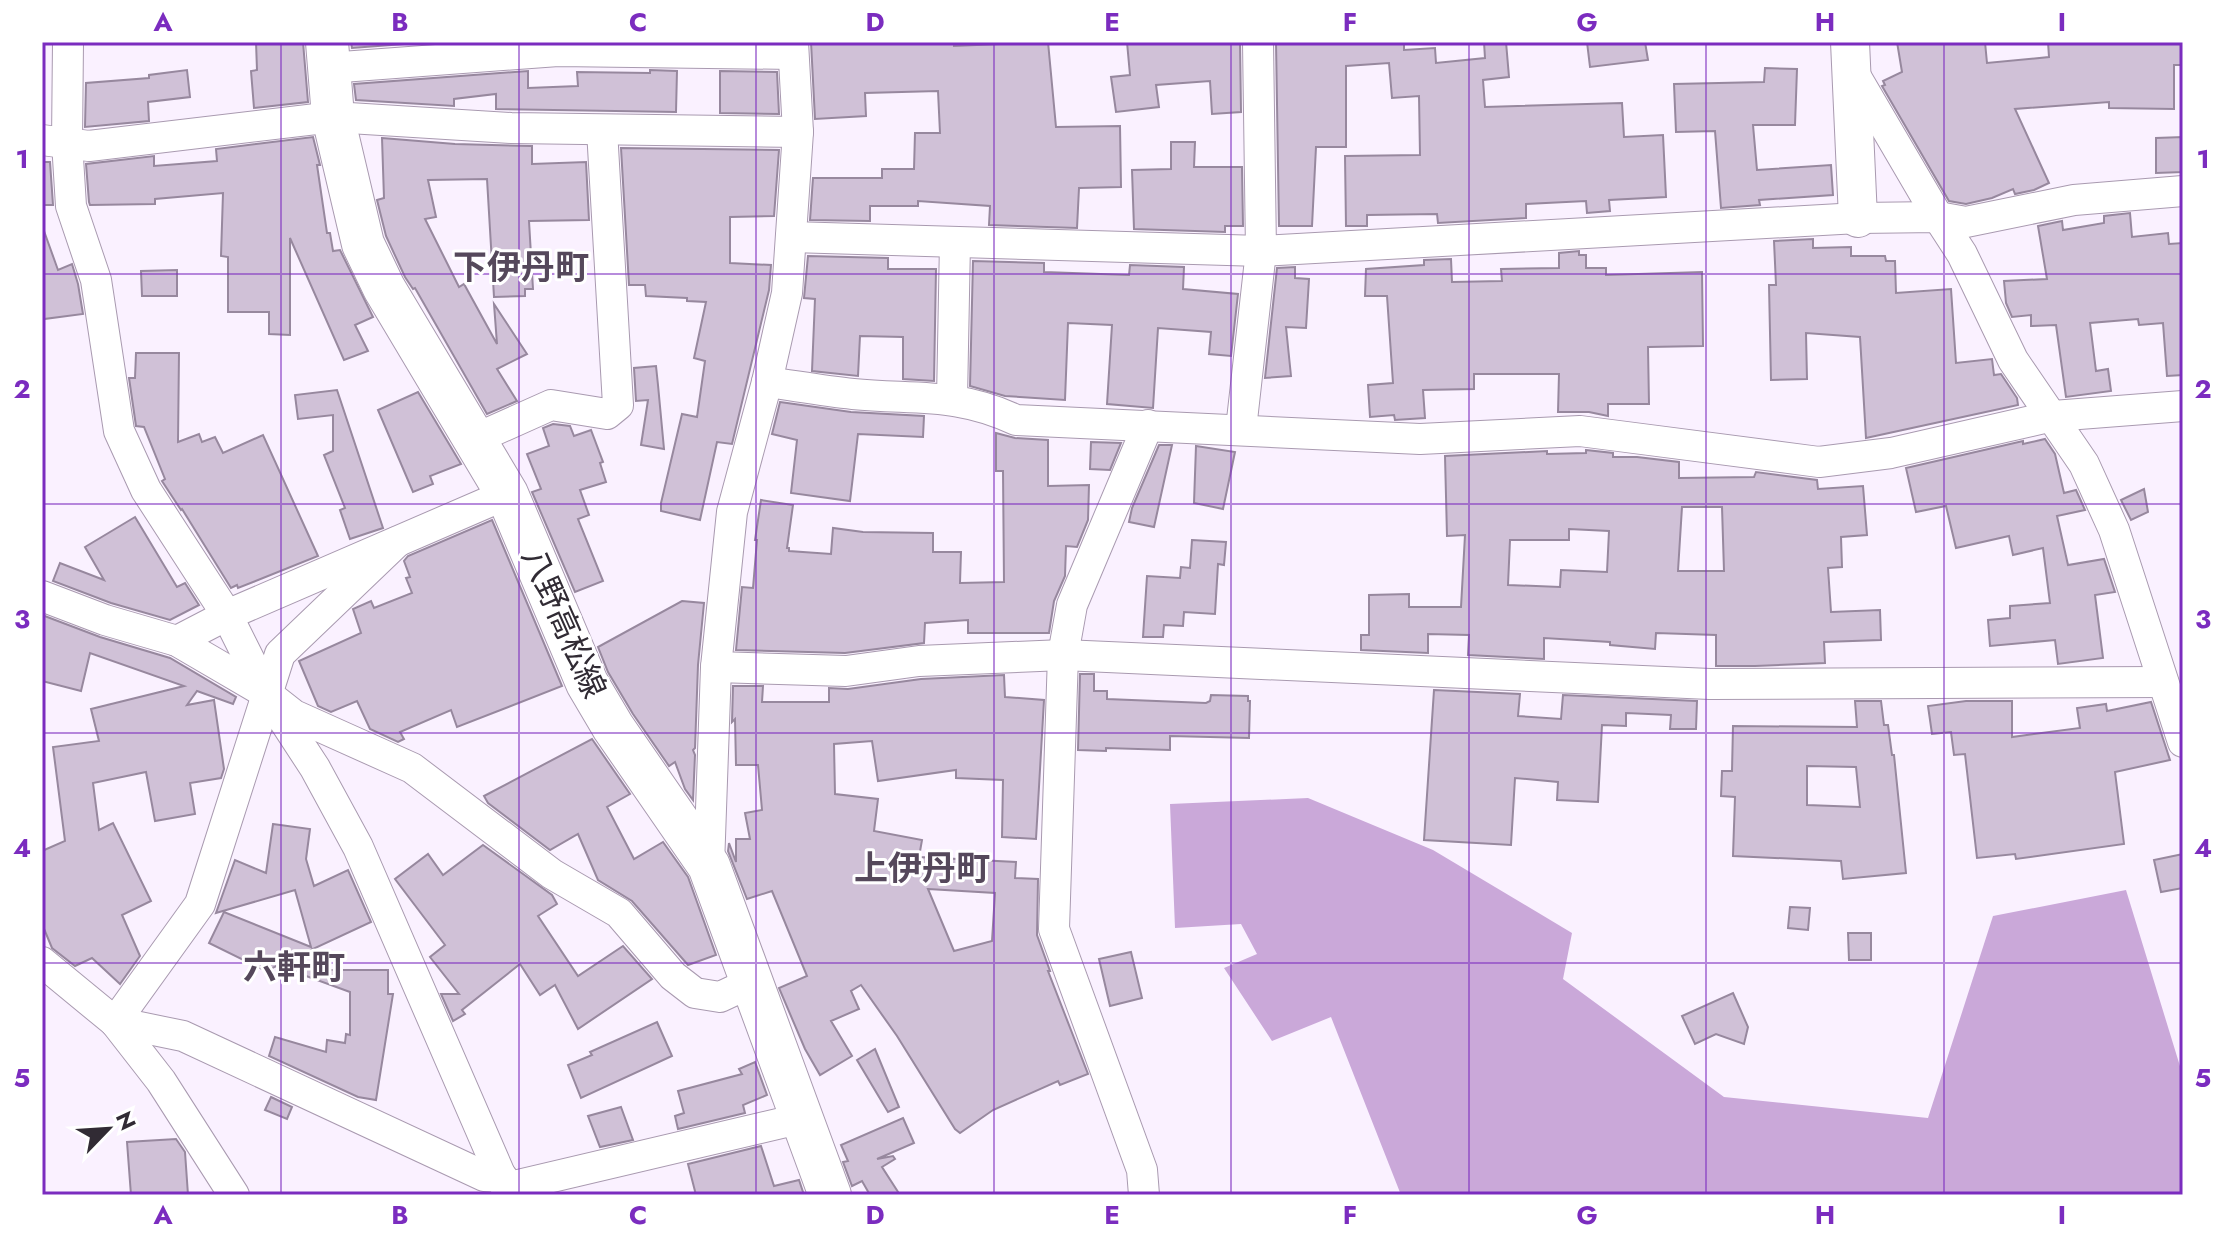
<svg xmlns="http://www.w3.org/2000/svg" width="2225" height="1237" viewBox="0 0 2225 1237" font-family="Jost,'Noto Sans JP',sans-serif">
<rect width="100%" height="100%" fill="#faf1ff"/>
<!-- forest -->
<path fill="#caa8d9" d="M1308,798l125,52 139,83 -9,46 161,118 204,21 65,-202 133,-26 57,186v119h-782l-70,-178 -59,24 -48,-73 33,-14 -16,-30 -66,4 -5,-124z"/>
<!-- building -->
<g fill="#d0c1d7" stroke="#97889e" stroke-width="2" fill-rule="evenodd">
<path d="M256,42h47l5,60 -54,6 -3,-37 6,-1z"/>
<path d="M351,42h66v1l-65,5z"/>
<path d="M811,42h143v4l94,-4 8,85 64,-1 1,61 -42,1 -2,40 -88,-3 1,-19 -72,-5v5h-48v15l-60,-1 3,-42h69v-9h32l1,-36h25l-2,-42 -73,2 1,23 -51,3z"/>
<path d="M1127,42h113l1,70 -29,2 -2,-33 -54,4 3,22 -43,5 -5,-35 19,-2z"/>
<path d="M1276,42h128v8l31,-2 1,15 49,-5 -1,-16h22l3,35 -26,3 2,27 137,-4 2,34 39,-2 3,62 -57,3 1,11 -23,2 -1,-12 -60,3v14l-88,5 -1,-9 -70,1v11h-21l-1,-70 75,-1 -1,-59 -27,2 -3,-35 -43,3v81h-30l-4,79h-33z"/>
<path d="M1587,42h58l3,18 -58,7z"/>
<path d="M1897,42h88l2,21 62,-6 -1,-15h135v23h-9v44l-65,-1v-6l-94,7 34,74 -15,7 -19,4 -2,-5 -21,9 -26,6 -17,-3 -67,-115 3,-1 -2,-4 19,-9z"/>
<path d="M1765,68l32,1 -2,56h-42l4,45 74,-5 2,30 -74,5 1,5 -39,3 -6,-77 -39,1 -2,-48 90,-2z"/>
<path d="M187,70l3,27 -42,5 1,19 -64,6 1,-44 63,-5v-3z"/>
<path d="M650,70l27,1 -1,41 -180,-3v-15l-42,5v7l-98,-6 -2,-16 174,-13v17l50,-2 -1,-14 73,1z"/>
<path d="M720,71l57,1 2,42 -59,-1z"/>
<path d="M313,137l7,28h-3l10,68h3l3,18 7,-1 33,67 -18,8 13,26 -24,9 -54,-122v97l-21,-1v-22h-41v-55l-7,-1 2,-63 -68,6v5l-65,1 -1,-3 -3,-38 68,-8v10l63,-5 -1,-12z"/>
<path d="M2183,137v35l-27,1v-35z"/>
<path d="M382,138l73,6 77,2v18l54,-2 3,58 -60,1 4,68h-8v7l-31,1 -7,-118 -59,1 8,37 -11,2 34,68 5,-3 33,60 -3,-40 33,50 -30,15 20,32 -30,13 -72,-126 -2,1 -8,-12 -19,-41 -9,-36 7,-2z"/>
<path d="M1171,142h24l-1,25h48l1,59h-18v6l-91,-3 -2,-59 39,-1z"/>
<path d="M621,148l158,2 -5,66 -44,1v46l41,2 -2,25 -37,154 -15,-2 -17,78 -39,-9v-8l21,-89 15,3 8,-56 -11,-3 12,-56 -19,-1v-3l-41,-2 -1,-11h-16z"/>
<path d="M42,162h8l3,43h-11z"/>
<path d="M2130,213l2,24 36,-4 1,11 14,-1v132l-16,1 -4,-53 -24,2 -1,-6 -48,4 6,48 12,-2 3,22 -45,6 -10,-72 -25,1v-11l-19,2 -6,-14 -2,-22 43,-2 -9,-53 24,-5 1,9 41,-7v-7z"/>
<path d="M44,231l14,39 14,-6 6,20 5,30 -39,5 -2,-87z"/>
<path d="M1813,239v9l38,-1v9h34l1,5h9l1,32 55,-4 5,74 36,-4 2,16 7,-1 16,24 1,7 -152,33 -6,-101 -54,-4 1,46 -36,1 -2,-95h7l-2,-44z"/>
<path d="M1579,251v4h7v13h20v7l96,-3 1,74 -55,1 1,57h-41v12l-19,-4h-31l1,-38h-85v15l-51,1 2,28 -30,2 -1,-5 -24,2 -2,-32 25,-2 -6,-87h-22l1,-27 58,-4v-5l27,-1 1,23 50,-1 -1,-12 58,-1v-15z"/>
<path d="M808,256l80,2v11h48l-2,112 -31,-2v-42l-43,-1 -2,40 -46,-5 3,-72 -11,-1z"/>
<path d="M973,261l71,2v9l85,3 1,-10 54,2 -1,22 55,5 -7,62 -22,-2 2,-22 -53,-4 -5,80 -46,-4 5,-79 -44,-2 -3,77 -60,-4 -35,-10z"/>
<path d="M1295,267v11l14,1 -3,49 -20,-1 5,49 -26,2 12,-110z"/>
<path d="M177,270v26h-35l-1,-25z"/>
<path d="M136,353h43l-1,89 21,-8 3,8 13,-5 8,16 40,-18 55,121 -80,32 -1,-3 -6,3 -49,-79 -1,1 -19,-29 3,-2 -21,-52 -8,-1 -7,-48h6z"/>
<path d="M656,366l2,19 6,64 -23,-4 7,-45 -12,1 -2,-33z"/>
<path d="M337,390l46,138 -33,11 -10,-29 5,-2 -21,-53 9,-4v-36l-35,4 -3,-24z"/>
<path d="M418,392l43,72 -31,12 3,8 -20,8 -35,-82z"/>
<path d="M780,402l71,10 73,4 -1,21 -65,-3 -8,67 -59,-8 6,-53 -25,-6z"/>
<path d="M553,424l17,2 4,10 17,-6 12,32 -3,1 6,19 -26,8 9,25 -11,4 25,62 -28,11 -43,-100 9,-3 -14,-35 22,-8 -6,-18z"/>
<path d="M996,433l19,5 33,2v46l41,-1 -1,35 -11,27 -11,-1 -1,30 -11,25 -5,32h-81v-13l-43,3 -1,20 -79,10 -109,-3 6,-63 11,1 4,-48h-2l6,-40 32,5 -6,43h2v3l42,3 2,-26 30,4 70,1v19h28l-1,31 44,-1 -1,-111h-7z"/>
<path d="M2045,439l10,15 9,39 12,-3 9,20 -28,6 11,49 36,-6 11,33 -20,3 8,63 -45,6 -3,-24 -65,6 -2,-26 22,-2v-12l40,-3 -7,-55 -30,7 -4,-19 -53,12 -10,-42 -30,6 -10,-44 117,-27v3z"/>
<path d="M1091,442l30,1 -11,27 -20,-1z"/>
<path d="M1159,445h13l-18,82 -25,-5 3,-14z"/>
<path d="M1196,446l39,6 -12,57 -29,-6z"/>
<path d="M1586,450l27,3v4h24l42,5v16l75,-1 2,-5 61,8 1,9 45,-3 4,49 -26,2 1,30 -14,1 3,44 49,-2 1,30 -57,2 1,21 -70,3h-39v-31l-60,-2 -1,16 -45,-4v-3l-66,-4v21l-76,-4 1,-20 -41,-1v19l-67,-3v-15h8v-40l40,-1v13h52l4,-72 -18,1 -2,-80 102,-5v3l39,-1zM1682,507h40l2,64h-46zM1569,529l40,2 -2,41 -46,-2 -1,17 -52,-2 2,-45h59z"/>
<path d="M2144,489l4,23 -17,8 -10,-20z"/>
<path d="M135,517l42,70 8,-4 14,22 -29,15 -59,-17 -58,-22 7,-18 44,17 -19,-33z"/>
<path d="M492,520l70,166 -105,41 -6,-17 -51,22 4,7 -6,3 -28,-13 -13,-28 -26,11 -13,-6 -19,-45 62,-28 -8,-24 18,-8 3,7 38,-15 -6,-15 4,-1 -6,-16 4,-5z"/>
<path d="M1192,540l34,2 -2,23 -6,-1 -3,50 -31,-2 -1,14 -19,-1 -1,12h-20l4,-61 33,2 1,-11 9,1z"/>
<path d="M682,601l22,2 -6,62 -3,83 -2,2 2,5 -2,45 -8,-11 -10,-27 -6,4 -36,-52 -25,-42 -10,-25z"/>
<path d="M42,615l58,22 70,21 66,39 -3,7 -36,-13 -10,14 27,-5 10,69 -3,9 -31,5 5,31 -40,7 -9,-49 -53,11 6,47 14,-7 38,78 -29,14 18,41 -20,28 -28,-26 -17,8 -23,-18 -10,-24v-73l23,-10 -12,-94 46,-6 -8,-32 93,-23 -94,-33 -9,38 -39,-10z"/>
<path d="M1080,674h14v17h13v8l99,4 4,-2 1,-6 37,1v5h2l-1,37 -79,-2v14l-64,-2v3l-28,-1z"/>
<path d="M1004,675l1,22 39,3 -8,139 -34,-2 1,-57 -47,-2v-8l-78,11 -6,-40 -38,3 1,50 43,5 -4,32 48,9 -3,17 97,5 -1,16 23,1 -1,56 13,36h-2l40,103 -28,11 -2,-4 -65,29 -33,23 -5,-4 -58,-93 -36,-51 -10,6 8,18 -28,12 21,35 -32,19 -15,-26 -26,-61 28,-12 -35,-85 -25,8 -19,-48 1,-8 7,19v-23h14l-5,-26 17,-3 -4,-45h-22l-1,-46 -3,3 1,-36h30l-1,16h67v-14l19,1 73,-10zM928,889l67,4 -3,48 -38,10z"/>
<path d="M1434,690l86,4 -2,22 43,3 2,-24 134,6 -1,28h-26l1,-14 -45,-2v13l-24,-1 -4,77 -41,-2 1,-18 -43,-4 -4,67 -87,-5z"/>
<path d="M1855,701h26l3,24h4l4,30h2l12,118 -63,6 -2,-18 -108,-5 2,-59 -14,-1 1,-25h10l1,-45 124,1zM1807,766l49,1 4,40 -53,-2z"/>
<path d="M1966,701h46v36l68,-9 -3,-20 29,-4 1,7 44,-9 19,58 -55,12 9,72 -108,15 -1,-5 -38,4 -12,-104 -11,1 -3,-23 -19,2 -4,-28z"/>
<path d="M592,739l38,55 -23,13 27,52 29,-17 25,35 28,78 -28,10 -56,-64 -34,-21 -20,-46 -28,16 -62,-47 -4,-7z"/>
<path d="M273,824l37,5 -4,30 8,27 34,-16 23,52 -105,49 -57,-28 15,-31 87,35 -16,-57 -79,23 19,-53 31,13z"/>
<path d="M483,845l69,50 5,9 -19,12 40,60 45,-30 29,33 -74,50 -23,-44 -15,10 -20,-31 -58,46 3,4 -12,7 -12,-27h18l-29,-37 15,-12 -50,-66 33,-25 15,21z"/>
<path d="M2183,854v34l-22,4 -7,-32z"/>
<path d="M1790,907l20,1 -2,22 -20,-2z"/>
<path d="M1848,933h23v27h-22z"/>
<path d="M1131,952l11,46 -32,8 -11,-47z"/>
<path d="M296,970h92v24h5l-17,106 -18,-3 -89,-41 6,-19 51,15 1,-12 18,3 1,-9 4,1v-43l-55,-20z"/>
<path d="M1733,993l15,34 -4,17 -28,-10 -21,10 -13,-28z"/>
<path d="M657,1022l15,34 -91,42 -13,-33 24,-10 -2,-3z"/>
<path d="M875,1049l24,58 -11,5 -31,-52z"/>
<path d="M755,1062l12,33 -24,10 2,8 -67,16 -3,-13 9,-3 -6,-22 64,-17 -3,-5z"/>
<path d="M271,1097l21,10 -5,12 -22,-9z"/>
<path d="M621,1107l12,33 -33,7 -12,-31z"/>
<path d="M903,1118l11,25 -37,16 16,-3 2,3 -13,8 18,28h-30l-8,-14 -10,5 -9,-24 5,-1 -7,-16z"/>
<path d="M176,1139l9,13 3,43h-57l-4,-53z"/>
<path d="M761,1146l13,40 25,-6 5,15h-108l-8,-31z"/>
</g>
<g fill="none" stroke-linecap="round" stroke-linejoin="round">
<defs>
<g id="minor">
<path d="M68,42l-1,100 4,64 25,74 23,151 27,59 81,125 39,78 49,75 43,79 151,348"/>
<path d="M328,68l230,-17 235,3"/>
<path d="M1852,70l86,147 24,37 51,106 71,104 30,66 69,212"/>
<path d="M42,140l47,6 244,-29 178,11 287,4"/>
<path d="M791,237l470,14 597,-33 80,-1 28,5 108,-22 109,-9"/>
<path d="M767,382c29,4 57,9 86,12 61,6 104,-2 163,26l404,19 160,-8 239,31 72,-9 162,-37 130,-10"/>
<path d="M952,399l3,-157"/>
<path d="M1241,429l20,-178 -3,-209"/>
<path d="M475,439l76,-34 56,9 11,-9 -16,-275"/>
<path d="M42,596l63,24 72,21 89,52 28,22 118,53 140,106 67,39 54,63 22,17 25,4 32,-15"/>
<path d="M177,641l50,-26 280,-121"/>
<path d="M716,667l130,4 73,-10 144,-6 647,29 453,-2"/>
<path d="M709,866l7,-199 16,-155 35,-130 20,-89 11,-161 -5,-90"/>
<path d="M42,962l73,60 46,59 73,114"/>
<path d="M115,1022l68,14 301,140 18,1 8,10 293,-69"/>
<path d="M115,1022l85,-118 80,-250 117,-112"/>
<path d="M1144,1195l-2,-25 -88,-241 9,-274 9,-50 76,-180"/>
</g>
<path id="tertiary" d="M1850,42l8,176"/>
<path id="secondary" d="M327,42l6,75 30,127 21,44 123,206 80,189 26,44 96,139 121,329"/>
</defs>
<!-- minor casing -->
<use href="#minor" stroke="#a99ab0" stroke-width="32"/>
<!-- tertiary casing -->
<use href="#tertiary" stroke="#a99ab0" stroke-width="40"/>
<!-- secondary casing -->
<use href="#secondary" stroke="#a99ab0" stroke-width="44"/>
<!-- minor -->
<use href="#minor" stroke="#fff" stroke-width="30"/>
<!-- tertiary -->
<use href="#tertiary" stroke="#fff" stroke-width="38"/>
<!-- secondary -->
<use href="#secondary" stroke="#fff" stroke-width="42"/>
</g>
<!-- grid -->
<path fill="none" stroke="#7b2cbf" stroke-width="2" stroke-opacity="0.55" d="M281,42v1153M519,42v1153M756,42v1153M994,42v1153M1231,42v1153M1469,42v1153M1706,42v1153M1944,42v1153M42,274h2141M42,504h2141M42,733h2141M42,963h2141"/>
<g text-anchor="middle" stroke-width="6" stroke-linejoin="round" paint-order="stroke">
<!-- street labels -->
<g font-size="32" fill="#312b34" stroke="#fff">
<text transform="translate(564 623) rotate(66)" y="11">八野高松線</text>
</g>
<!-- neighbourhood labels -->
<g font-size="34" font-weight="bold" fill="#55485b" stroke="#fff">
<text x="521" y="279">下伊丹町</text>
<text x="922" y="880">上伊丹町</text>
<text x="294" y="979">六軒町</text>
</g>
</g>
<!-- border -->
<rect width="2225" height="1237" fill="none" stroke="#ffffff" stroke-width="88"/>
<!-- north arrow -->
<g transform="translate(108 1129) rotate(65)" stroke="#ffffff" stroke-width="6" paint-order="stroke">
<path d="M0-6L14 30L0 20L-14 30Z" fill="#312b34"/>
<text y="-12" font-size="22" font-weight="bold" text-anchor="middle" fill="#312b34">N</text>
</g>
<rect x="44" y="44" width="2137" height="1149" fill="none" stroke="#7b2cbf" stroke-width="3"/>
<g font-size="26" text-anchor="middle" font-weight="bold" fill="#7b2cbf">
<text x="163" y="31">A</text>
<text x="400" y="31">B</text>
<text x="638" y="31">C</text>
<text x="875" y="31">D</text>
<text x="1112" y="31">E</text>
<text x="1350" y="31">F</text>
<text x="1587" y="31">G</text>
<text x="1825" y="31">H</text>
<text x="2062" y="31">I</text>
<text x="22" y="168">1</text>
<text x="2203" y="168">1</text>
<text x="22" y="398">2</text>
<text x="2203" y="398">2</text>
<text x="22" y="628">3</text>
<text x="2203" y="628">3</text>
<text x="22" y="857">4</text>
<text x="2203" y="857">4</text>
<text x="22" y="1087">5</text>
<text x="2203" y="1087">5</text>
<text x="163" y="1224">A</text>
<text x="400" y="1224">B</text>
<text x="638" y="1224">C</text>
<text x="875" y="1224">D</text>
<text x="1112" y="1224">E</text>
<text x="1350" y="1224">F</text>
<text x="1587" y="1224">G</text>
<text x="1825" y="1224">H</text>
<text x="2062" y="1224">I</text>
</g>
</svg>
